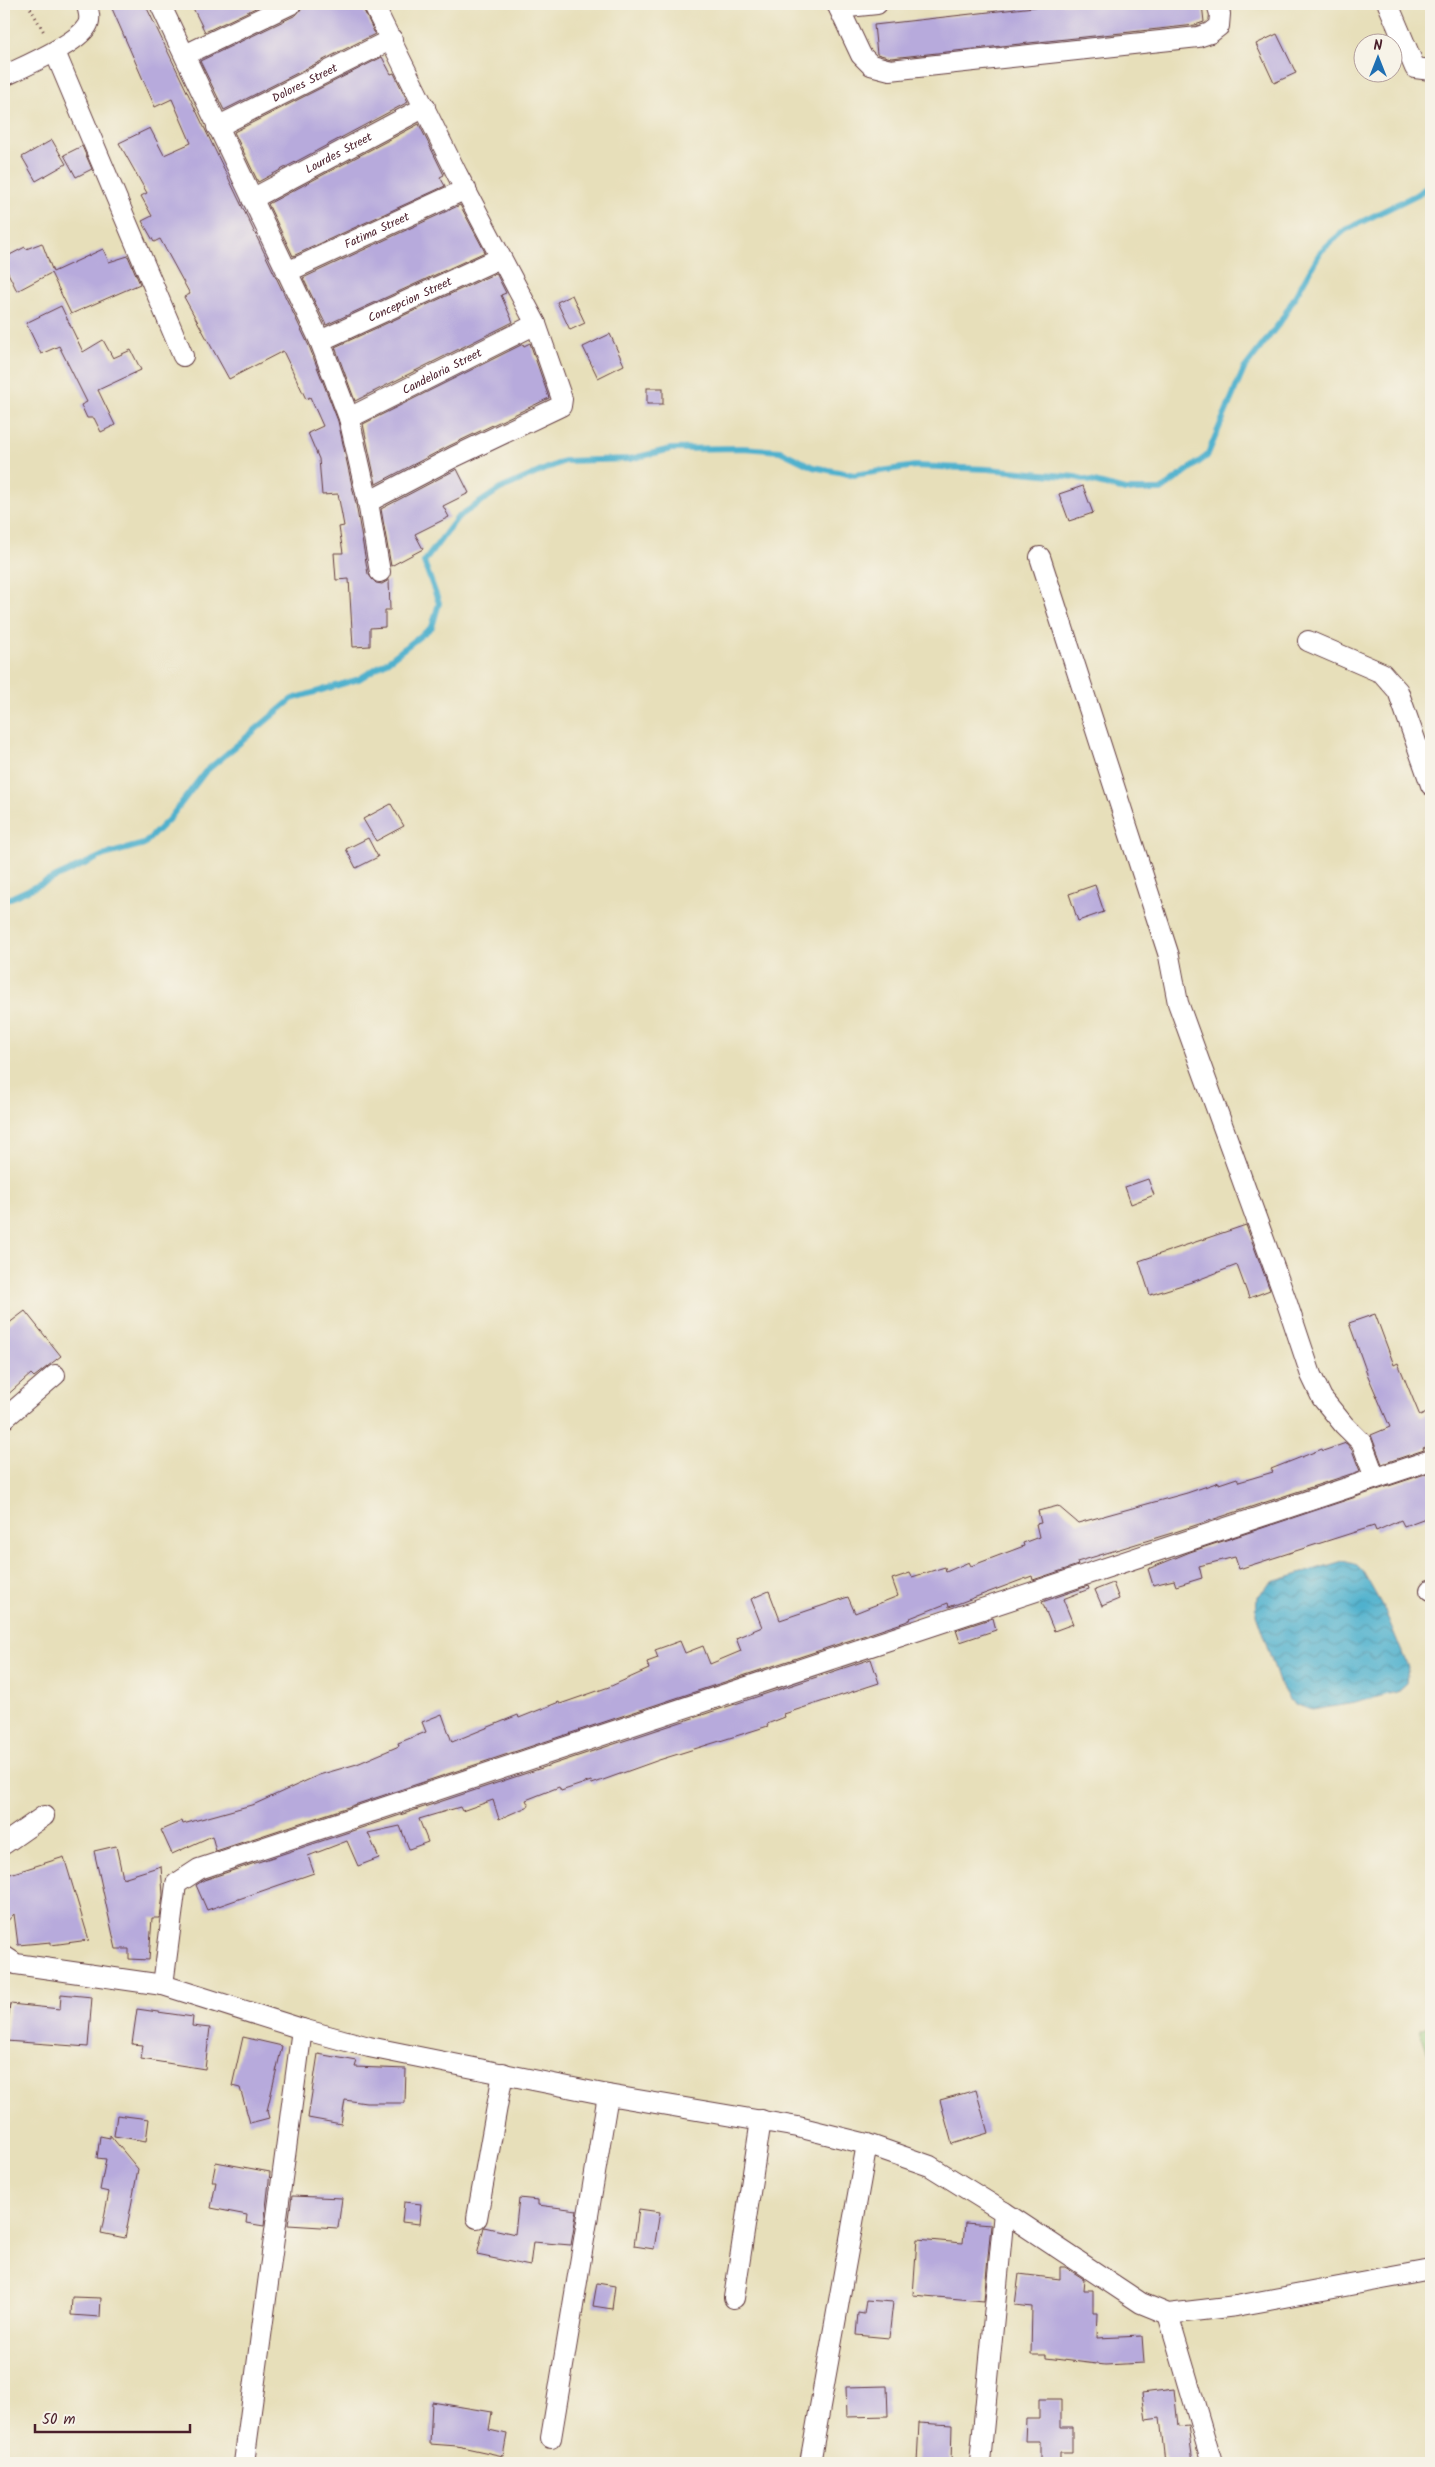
<svg xmlns="http://www.w3.org/2000/svg" width="1435" height="2467" viewBox="0 0 1435 2467" font-family="Kalam,sans-serif">
<defs>
<pattern id="water-waves" width="16" height="10" patternUnits="userSpaceOnUse" patternTransform="scale(1.25)"><rect width="16" height="10" fill="#4fb1cd"/><path d="M0 5q4-4 8 0t8 0" fill="none" stroke="#448fa7"/></pattern>
</defs>
<rect width="100%" height="100%" fill="#f7f3e8"/>
<filter id="ink" filterUnits="userSpaceOnUse"><feTurbulence type="fractalNoise" baseFrequency=".02" numOctaves="2"/><feDisplacementMap in="SourceGraphic" scale="10" xChannelSelector="R" yChannelSelector="G"/><feConvolveMatrix kernelMatrix="1 2 1 2 8 2 1 2 1" color-interpolation-filters="sRGB"/></filter>
<filter id="wash" filterUnits="userSpaceOnUse"><feTurbulence type="fractalNoise" baseFrequency=".0096" numOctaves="4" result="noise"/><feDisplacementMap in="SourceGraphic" scale="20" xChannelSelector="R" yChannelSelector="G"/><feGaussianBlur stdDeviation="1.12" result="paint"/><feColorMatrix in="noise" values="0 0 0 0 0 0 0 0 0 0 0 0 0 0 0 0 0 1.4 0 .05"/><feComposite in="paint" operator="in"/></filter>
<g filter="url(#wash)">
<rect width="100%" height="100%" fill="#e7dfba"/>
<!-- green -->
<path fill="#94c778" stroke="#6f7352" d="M1431,2025v38l-12,-34z"/>
<!-- water -->
<path fill="url(#water-waves)" stroke="#4c687c" d="M1343,1561l14,4 5,5 23,41 23,56 -2,16 -10,9 -41,11 -43,7 -15,-5 -8,-5 -9,-16 -24,-70 1,-18 15,-14z"/>
<g fill="none" stroke-linecap="round" stroke-linejoin="round">
<!-- stream -->
<path stroke="#4fb1cd" stroke-width="6" d="M4,901l100,-46 40,-11 26,-26 35,-46 87,-73 67,-20 29,-18 44,-34 7,-24 -15,-41 34,-45 42,-28 64,-28 66,-2 41,-10 72,-1 37,3 33,16 41,8 61,-9 73,3 87,8 50,13h36l46,-34 37,-87 37,-48 40,-70 24,-21 73,-36 13,-10"/>
</g>
<g id="blocks">
<!-- building -->
<g fill="#b7aadc">
<path d="M110,4h35l164,342 29,75 18,83 12,70 8,9 6,1 7,-4 1,30h-5v17l-15,1v18l-17,1 -4,-68 -13,1 -2,-27h9l-4,-26 5,-1 -6,-32 -16,1 -3,-36 -11,-26 15,-7 -13,-29 -4,2 -23,-48 -54,28 -45,-82 6,-3 -30,-55 -6,3 -12,-21 10,-5 -11,-20 6,-3 -28,-50 31,-15 14,27 27,-12 -19,-44 -17,8z"/>
<path d="M191,4h73l-59,28z"/>
<path d="M310,4h51l14,30 -151,76 -24,-49 96,-46 6,-7z"/>
<path d="M1060,4h142l2,18 -9,3 -304,33 -14,-4 -3,-29z"/>
<path d="M1277,34l19,39 -22,10 -18,-39z"/>
<path d="M382,57l9,17 3,-1 14,29 -150,80 -24,-50z"/>
<path d="M419,124l25,51 -4,2 5,9 -152,70 -25,-52z"/>
<path d="M52,140l14,24 -30,17 -14,-24z"/>
<path d="M82,146l10,23 -16,8 -12,-22z"/>
<path d="M460,205l25,47 -159,73 -23,-47z"/>
<path d="M42,243l11,29 50,-23 6,13 19,-6 12,28 -69,30 -20,-41 -34,18 -13,-26v-7l21,-11 1,2z"/>
<path d="M496,273l10,20 -5,2 12,27 -158,79 -20,-54z"/>
<path d="M572,295l13,28 -15,7 -13,-28z"/>
<path d="M61,306l22,46 20,-12 10,18 18,-8 10,20 -43,20 17,35 -14,7 -7,-14h-7l-6,-13 6,-3 -28,-56 -18,8 -15,-31z"/>
<path d="M610,334l14,31 -26,13 -15,-31z"/>
<path d="M530,343l19,55 -100,48 -73,38 -13,-60 160,-80 1,2z"/>
<rect x="647" y="388" width="16" height="16"/>
<path d="M457,469l12,24 -26,13 6,11 -34,17 8,15 -32,17 -10,-57z"/>
<path d="M1083,486l10,27 -24,8 -10,-27z"/>
<path d="M391,804l13,22 -28,15 -13,-22z"/>
<path d="M368,838l10,19 -22,11 -10,-19z"/>
<path d="M1095,885l9,27 -26,9 -9,-27z"/>
<path d="M1148,1179l6,16 -23,9 -6,-17z"/>
<path d="M1246,1225l24,65 -21,8 -12,-33 -42,16 -45,14 -11,-34z"/>
<path d="M25,1311l36,45 -27,21 -3,-3 -27,24v-71z"/>
<path d="M1375,1314l19,51 4,-2 22,53 11,-5v33l-8,4 1,2 -42,14 -11,-29 19,-8 -22,-51 -19,-53z"/>
<path d="M1346,1443l6,7 8,21 -188,62 -95,29 1,3 -45,15 -1,-4 -83,31 -1,-4 -38,15 1,1 -6,3 -689,229 -4,-15 -40,18 -11,-24 21,-9 1,3 72,-20 64,-29 38,-11 42,-18 -1,-3 28,-11 -4,-10 20,-8 10,28 66,-27 1,3 40,-16 1,2 49,-17 40,-18 -2,-7 11,-4 -3,-8 25,-9 5,12 18,-7 7,18 31,-13 -5,-13 26,-11 -11,-28 18,-8 11,29 68,-23 7,16 43,-17 -6,-17 18,-6 2,4 33,-10 1,5 23,-10 2,4 53,-20 -1,-3 16,-6 -3,-13 5,-1 -3,-12 20,-5 20,17 109,-30 32,-11v2l18,-6 2,4 34,-10 -2,-3 51,-20 1,2z"/>
<path d="M1431,1472v44l-27,10 -3,-6 -25,11 -2,-5 -135,43 -4,-12 -36,9 3,12 -26,8 -2,-6 -21,5 -5,-16 42,-17z"/>
<path d="M1113,1583l6,16 -17,7 -7,-16z"/>
<path d="M1088,1586l1,3 -26,10 10,25 -19,7 -12,-29z"/>
<path d="M993,1618l3,12 -36,12 -4,-12z"/>
<path d="M871,1659l8,24 -95,31 1,3 -18,7 1,2 -109,34 -67,24 -1,-3 -30,10 -2,-4 -33,13 3,6 -30,13 -6,-19 -31,11 -2,-4 -41,12 9,23 -19,7 -9,-23 -32,7 11,25 -21,8 -11,-25 -39,15 6,17 -107,37 -11,-25 8,-5z"/>
<path d="M116,1846l7,32 38,-12 2,29 -3,23h-8l-3,42 -20,-1v-10h-13l-22,-98z"/>
<path d="M64,1857l25,83 -38,5v-3l-33,3 -4,-31 -10,11v-49z"/>
<path d="M61,1994l31,3 -4,50 -82,-6 4,-37 50,5z"/>
<path d="M137,2009l56,8 -1,9 18,2 -5,41 -64,-10 2,-14 -11,-1z"/>
<path d="M243,2037l39,9 -15,65 2,7 -19,5 -10,-35 -8,-2z"/>
<path d="M318,2054l39,7 -2,6 51,2 -1,34h-39l-21,-3 -4,24 -33,-6z"/>
<path d="M976,2090l12,43 -36,11 -12,-44z"/>
<path d="M117,2115l32,4 -3,22 -32,-5z"/>
<path d="M110,2135l28,34 -13,69 -24,-5 8,-41 -9,-2 6,-31 -9,-1 3,-22 10,2z"/>
<path d="M216,2162l54,10 -6,54 -18,-3 1,-8 -36,-7 5,-26h-4z"/>
<path d="M292,2196l50,2 -4,30 -50,-3z"/>
<path d="M519,2198l19,2v5l39,5 -6,35 -38,-3 -3,24 -53,-11 7,-28 31,7z"/>
<path d="M404,2202l17,2 -2,20 -17,-2z"/>
<path d="M639,2209l21,3 -6,37 -20,-3z"/>
<path d="M965,2223l26,2 -7,76 -71,-6 4,-56 46,4z"/>
<path d="M1060,2267h5l19,12 -1,11h10v23h5l-1,25 45,-2 2,27 -39,2 -59,-7v-3h-15l1,-48 -17,-2 4,-31 41,5z"/>
<path d="M597,2283l18,3 -3,23 -19,-3z"/>
<path d="M72,2297l29,1 -1,19 -29,-2z"/>
<path d="M866,2300l27,2 -4,36 -33,-3 2,-22 6,1z"/>
<path d="M887,2386l1,30 -41,1 -1,-30z"/>
<path d="M1174,2389l4,37 10,-1 5,38h-28l-5,-45 -14,2 -4,-27z"/>
<path d="M1039,2399h22v28h11v25h-12v11h-20v-22h-15l1,-22h13z"/>
<path d="M432,2402l60,10 -3,18 18,4 -4,22 -46,-10 -27,-2z"/>
<path d="M919,2423l33,2 -1,38h-34z"/>
</g>
</g>
</g>
<g filter="url(#ink)">
<use href="#blocks" fill-opacity="0" stroke="#623c40" stroke-width="1"/>
<g fill="none" stroke-linecap="round" stroke-linejoin="round">
<defs>
<g id="minor">
<path d="M160,4l160,337 29,77 19,84 12,70"/>
<path d="M837,4l24,51 10,10 19,5 308,-33 12,-4 9,-7 1,-12 -3,-10"/>
<path d="M1388,4l27,64 16,2"/>
<path d="M839,8l38,-4"/>
<path d="M55,52l128,304"/>
<path d="M185,55l106,-51"/>
<path d="M4,76c19,-9 73,-32 83,-50 4,-6 2,-16 -1,-22"/>
<path id="s1" d="M217,127l175,-88"/>
<path id="s2" d="M252,199l173,-92"/>
<path id="s3" d="M287,272l179,-83"/>
<path id="s4" d="M320,341l180,-83"/>
<path id="s5" d="M349,418l187,-94"/>
<path d="M368,502l86,-45 107,-51 1,-7 -26,-75 -79,-150 -84,-170"/>
<path d="M1040,557l129,399 9,47 109,300 24,72 11,23 22,27 18,18 13,35"/>
<path d="M1308,641l74,32 16,18 33,94"/>
<path d="M4,1419l51,-44"/>
<path d="M1430,1590h1"/>
<path d="M4,1844l40,-28"/>
<path d="M4,1956l12,8 147,21 139,44 67,18 239,48 190,32 69,17 63,22 74,46 137,91 27,11 68,-8 195,-36"/>
<path d="M163,1985l13,-101 23,-15 1232,-409"/>
<path d="M477,2218l26,-145"/>
<path d="M734,2298l27,-178"/>
<path d="M1168,2314l44,149"/>
<path d="M551,2438l57,-343"/>
<path d="M244,2463l58,-434"/>
<path d="M810,2463l57,-319"/>
<path d="M980,2463l24,-251"/>
</g>
</defs>
<!-- minor casing -->
<use href="#minor" stroke="#623c40" stroke-width="22"/>
<!-- path -->
<path stroke="#623c40" stroke-width="3" stroke-dasharray="1 4" stroke-linecap="butt" d="M28,4l17,30"/>
<!-- minor -->
<use href="#minor" stroke="#fff" stroke-width="20"/>
</g>
</g>
<g text-anchor="middle" stroke-width="4" stroke-linejoin="round" paint-order="stroke">
<!-- street labels -->
<g font-size="12" fill="#4a1f2b" stroke="#f7f3e8">
<text dy="4" stroke="none"><textPath href="#s1" startOffset="98">Dolores Street</textPath></text>
<text dy="4" stroke="none"><textPath href="#s2" startOffset="98">Lourdes Street</textPath></text>
<text dy="4" stroke="none"><textPath href="#s3" startOffset="99">Fatima Street</textPath></text>
<text dy="4" stroke="none"><textPath href="#s4" startOffset="99">Concepcion Street</textPath></text>
<text dy="4" stroke="none"><textPath href="#s5" startOffset="104">Candelaria Street</textPath></text>
</g>
</g>
<!-- margin -->
<rect width="1435" height="2467" fill="none" stroke="#f7f3e8" stroke-width="20"/>
<!-- north arrow -->
<g transform="translate(1378 58)"><circle r="24" fill="#f7f3e8" stroke="#b29e9c"/>
<path d="M0-4L9 19L0 12L-9 19Z" fill="#1f6fb2"/>
<text y="-8" font-size="14" font-weight="bold" text-anchor="middle" fill="#4a1f2b">N</text>
</g>
<!-- scale -->
<path d="M35 2424v8h155v-8" fill="none" stroke="#4a1f2b" stroke-width="2.5"/>
<text x="42" y="2424" font-size="15" fill="#4a1f2b" stroke="#f7f3e8" stroke-width="4" paint-order="stroke">50 m</text>
</svg>
